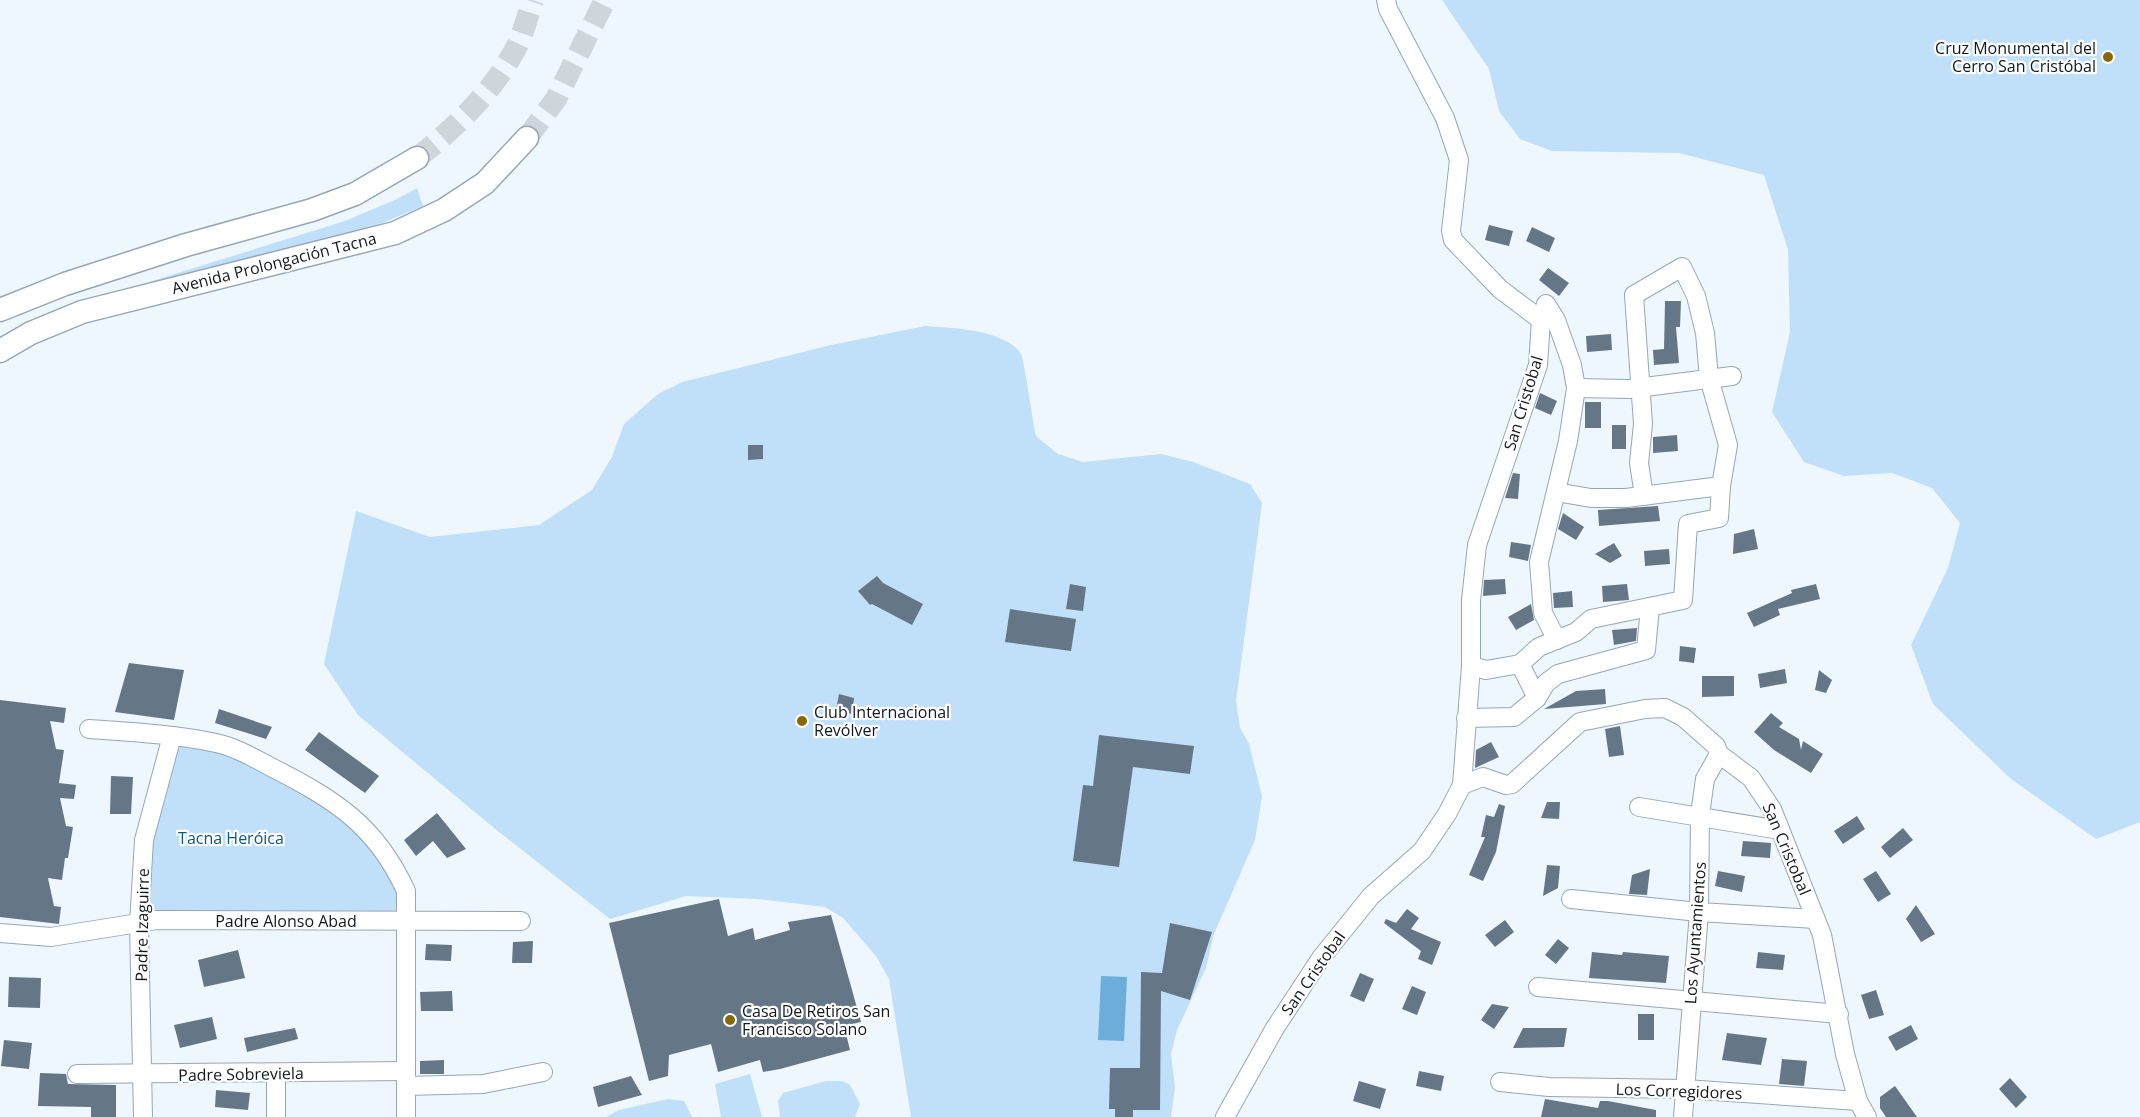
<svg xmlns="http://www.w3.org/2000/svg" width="2140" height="1117" viewBox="0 0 2140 1117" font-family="'Open Sans',sans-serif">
<rect width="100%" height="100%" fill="#eff7fe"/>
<!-- green -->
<g fill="#c0dff8">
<path d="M1442,0h698v822l-44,17 -85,-60 -78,-75 -22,-59 37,-77 12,-45 -28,-35 -40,-15 -48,3 -40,-14 -32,-50 18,-80 -2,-82 -24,-75 -85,-22 -127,-2 -32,-12 -21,-28 -10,-42z"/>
<path d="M417,188l6,18 -43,18 -237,66 -7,-4 209,-65 52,-22z"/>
<path d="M925,326c26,2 80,3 96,28 3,5 12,68 15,82l22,18 25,8 78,-8 32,8 57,22 12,19 -26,198 4,27 9,16 13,52 -7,44 -41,94 -8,34 -29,62 -6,24 4,33 -4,30h-260l-22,-138 -13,-23 -33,-38 -18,-11 -68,-8 -71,-3 -76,23 -116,-91 -136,-113 -34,-51 32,-153 74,26 109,-12 53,-35 20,-33 12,-33 34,-30 24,-12 149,-37z"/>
<path d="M176,742c13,2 28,3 41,7 43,11 134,68 161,103 12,16 22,41 23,60l-256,2 8,-75z"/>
<path d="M750,1074l12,43h-41l-6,-33z"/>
<path d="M826,1081h16l8,4 10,19 -5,13h-75l-2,-16 5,-8z"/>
<path d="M668,1099l16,2 8,16h-86l13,-7z"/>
</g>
<!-- water -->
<path fill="#6daddb" d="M1101,976l26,1 -3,64 -26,-1z"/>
<!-- building -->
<g fill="#657786">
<path d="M1489,225l24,6 -4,15 -24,-6z"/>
<path d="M1532,227l23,11 -6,14 -23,-11z"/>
<path d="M1548,268l21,15 -10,13 -20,-16z"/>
<path d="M1665,301h16l-1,26h-4l3,36 -25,2 -1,-15 11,-1z"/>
<path d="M1611,334l1,16 -25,2 -1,-16z"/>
<path d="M1540,393l17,8 -6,14 -16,-7z"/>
<rect x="1585" y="402" width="16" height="26"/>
<rect x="1612" y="425" width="14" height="24"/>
<path d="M1677,435l1,16 -25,2v-16z"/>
<path d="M748,445h15v14l-15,1z"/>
<path d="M1513,473l7,1 -2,25 -13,-1z"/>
<path d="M1658,506l2,15 -61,5 -1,-16z"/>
<path d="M1563,513l21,14 -8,13 -18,-11z"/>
<path d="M1754,529l4,20 -25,5 1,-20z"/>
<path d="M1511,542l20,3 -3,16 -19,-4z"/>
<path d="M1614,543l8,13 -12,7 -15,-9z"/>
<path d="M1669,549l1,15 -25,2 -1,-15z"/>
<path d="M877,576l6,7 40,21 -11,21 -40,-21 -2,1 -12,-14z"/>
<path d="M1505,579l1,15 -23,2 1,-16z"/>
<path d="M1070,584l16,3 -3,24 -17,-2z"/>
<path d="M1627,584l2,16 -26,2 -1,-16z"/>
<path d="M1816,584l4,15 -42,10 2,6 -26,12 -7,-14 45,-20 -1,-3z"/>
<path d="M1572,591l1,16 -19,1 -1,-15z"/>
<path d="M1531,604l3,16 -18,10 -8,-13z"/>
<path d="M1010,609l66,10 -5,32 -66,-9z"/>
<path d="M1637,628l-1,13 -22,4 -2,-15z"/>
<path d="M1680,646l16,2 -2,15 -15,-2z"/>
<path d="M129,663l55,7 -10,50 -59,-8z"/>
<path d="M1785,669l2,14 -27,5 -2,-14z"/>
<path d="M1819,670l13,10 -6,13 -11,-3z"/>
<path d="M1702,676h32v20l-32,1z"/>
<path d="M1605,689l1,15 -62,5 32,-18z"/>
<path d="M839,694l15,4 -2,16 -16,-4z"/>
<path d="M0,700l66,8 -2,15 -14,-2 6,28 8,1 -5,33 17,2 -2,14 -14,-1 6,28 7,1 -5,31h-3l-3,22 -14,-2 6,28 7,1 -2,17 -59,-7z"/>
<path d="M219,709l53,18 -6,12 -51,-16z"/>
<path d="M1771,713l12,10 -4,4 20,12 2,11 2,-9 20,13 -12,19 -37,-23 -20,-18z"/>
<path d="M1620,726l4,29 -15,2 -4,-28z"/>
<path d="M319,732l60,44 -14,17 -60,-43z"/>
<path d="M1099,735l95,11 -4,28 -57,-7 -14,100 -46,-6 10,-76 10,1z"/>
<path d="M1491,742l8,15 -24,11 1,-18z"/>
<path d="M111,776l22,1 -2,37h-21z"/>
<path d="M1547,802h13l-1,17 -18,-1z"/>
<path d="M1499,804l6,2 -9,46 -13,29 -14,-6 16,-38h-4l5,-22 8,2z"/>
<path d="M437,813l29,36 -19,9 -14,-17 -17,15 -12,-16z"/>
<path d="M1857,816l8,13 -22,15 -9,-13z"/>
<path d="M1903,828l10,12 -23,18 -9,-11z"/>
<path d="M1743,841l28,2 -1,15 -29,-2z"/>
<path d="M1547,865l13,1 -2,22 -15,8z"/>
<path d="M1650,869l-3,26 -18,-1 3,-19z"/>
<path d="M1718,871l27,5 -3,16 -27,-6z"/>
<path d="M1876,871l15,23 -13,8 -15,-23z"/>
<path d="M719,899l9,37 25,-8 2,12 35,-10 -2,-8 43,-7 30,107 -17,4 6,24 -70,19 -17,3 -3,-12 -42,12 -7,-28 -42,11 -1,21 -19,5 -40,-158z"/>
<path d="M1916,905l19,29 -14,8 -15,-23z"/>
<path d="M1407,909l12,9 -8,11 30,13 -9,23 -14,-6 3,-8 -37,-28 2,-4 10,4z"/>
<path d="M1505,920l9,12 -19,15 -10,-12z"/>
<path d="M1170,923l42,9 -22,68 -29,-9 -1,119h-27v7h-18v-8h-6l1,-41h30l1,-96 21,1z"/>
<path d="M1558,939l11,9 -13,16 -11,-9z"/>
<path d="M533,941l-1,22h-20l1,-21z"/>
<path d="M426,944l26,1 -1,16 -26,-1z"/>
<path d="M238,950l7,28 -41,9 -6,-27z"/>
<path d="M1592,952l30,3 1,-3 46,4 -3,27 -77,-5z"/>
<path d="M1758,952l27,3 -2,15 -27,-2z"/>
<path d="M1360,973l14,6 -10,23 -14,-6z"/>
<path d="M9,977l32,1 -1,30 -32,-1z"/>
<path d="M1412,986l14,6 -9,23 -15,-6z"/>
<path d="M1876,990l8,25 -15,4 -8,-24z"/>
<path d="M452,991l1,20h-32l-1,-19z"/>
<path d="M1492,1004l17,3 -15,22 -13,-9z"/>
<rect x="1638" y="1014" width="16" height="26"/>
<path d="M212,1017l5,22 -37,9 -6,-23z"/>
<path d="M1911,1025l7,14 -22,12 -8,-14z"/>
<path d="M295,1028l3,11 -51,13 -3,-14z"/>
<path d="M1523,1028h44l-3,19 -51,1z"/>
<path d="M1727,1033l40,5 -6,27 -39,-5z"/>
<path d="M4,1040l28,3 -3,26 -28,-3z"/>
<path d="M1782,1059l25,2 -3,25 -25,-2z"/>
<path d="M444,1060v14h-24v-13z"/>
<path d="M1419,1071l25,5 -3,15 -25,-5z"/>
<path d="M40,1073l26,1 2,10 48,1v32h-25v-10l-53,-1z"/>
<path d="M631,1076l11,19 -44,12 -5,-20z"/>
<path d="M2010,1078l17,19 -11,11 -17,-19z"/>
<path d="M1359,1081l27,8 -6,20 -27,-8z"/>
<path d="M1895,1086l22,31h-31l-6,-9v-11z"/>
<path d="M216,1090l34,3 -2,17 -33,-3z"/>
<path d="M1545,1099l53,9 2,-7h8l48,9v7h-115z"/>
</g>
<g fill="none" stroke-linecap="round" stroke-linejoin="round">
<!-- major-tunnel -->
<g stroke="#ced6dc" stroke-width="22" stroke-dasharray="22 11" stroke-linecap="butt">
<path d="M527,138l29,-39 49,-99"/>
<path d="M417,158c39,-31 78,-68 101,-114 6,-13 10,-30 15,-44"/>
</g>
<defs>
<g id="minor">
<path d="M1541,320l5,-16 10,16 16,45 4,23 -8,53 -29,121 4,51 14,27"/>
<path d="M1576,388l53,1 103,-13"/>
<path d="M1556,492l35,6h35l95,-12"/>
<path d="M1520,664l17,34"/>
<path d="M1471,666l15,4 34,-6 19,-17 37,-15 15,-13 92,-19 5,-76 31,-6 2,-32 7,-41 -19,-67 -4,-45 -9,-37 -14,-29 -48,28 9,129 -4,39 5,33"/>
<path d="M1466,718l48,-1 23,-19 9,-15 12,-9 88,-24 4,-43"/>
<path d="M89,729c42,3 86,5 127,14 19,4 38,15 55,24 63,32 105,58 135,124v226"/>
<path d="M1462,785l21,-8 23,8 6,-1 68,-62 65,-13 20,-1 18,9 33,29 3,8 32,24 21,31 50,126 23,119 13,47 9,16"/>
<path d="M1639,807l141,23"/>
<path d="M1571,899l128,13 116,7"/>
<path d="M0,933l51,4 106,-17 364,1"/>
<path d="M1538,987l301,27"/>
<path d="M77,1074l329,-3"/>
<path d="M1500,1082l49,5 136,2 173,12"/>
<path d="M406,1086l77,-2 60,-12"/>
<path d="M143,1117l-4,-193 5,-84 28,-104"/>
<path d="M276,1117v-43"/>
<path d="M1225,1117l50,-89 46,-70 50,-62 51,-45 25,-37 15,-29 9,-119v-66l6,-55 61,-180 3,-45 -41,-31 -47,-49 -2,-9 8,-71 -14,-42 -57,-109 -2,-9"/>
<path d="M1683,1117l16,-205 1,-97 5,-36 14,-25"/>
</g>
<g id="major">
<path d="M0,310l65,-26 121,-39 126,-35 43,-16 62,-36"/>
<path d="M0,351l31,-18 51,-21 313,-79 49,-23 41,-27 42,-45"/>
</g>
</defs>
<!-- minor casing -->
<use href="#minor" stroke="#94a7b7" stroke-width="20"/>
<!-- major casing -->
<use href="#major" stroke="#94a7b7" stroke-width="25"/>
<!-- minor -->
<use href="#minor" stroke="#fff" stroke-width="18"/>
<!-- major -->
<use href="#major" stroke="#fff" stroke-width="22"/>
</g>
<!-- markers -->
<g fill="#876804" stroke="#fff" stroke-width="2">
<circle cx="2108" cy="57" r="6"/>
<circle cx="802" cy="721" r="6"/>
<circle cx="730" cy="1020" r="6"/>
</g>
<g text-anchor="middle" stroke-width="4.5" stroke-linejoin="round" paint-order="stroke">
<!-- poi labels -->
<g font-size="16" fill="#11181e" stroke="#fff" text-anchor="start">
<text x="2096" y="54" text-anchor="end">Cruz Monumental del<tspan x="2096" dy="18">Cerro San Cristóbal</tspan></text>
<text x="814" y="718">Club Internacional<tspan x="814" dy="18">Revólver</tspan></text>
<text x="742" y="1017">Casa De Retiros San<tspan x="742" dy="18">Francisco Solano</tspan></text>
</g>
<!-- street labels -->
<g font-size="16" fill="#11181e" stroke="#fff">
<text transform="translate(274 263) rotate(-14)" y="6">Avenida Prolongación Tacna</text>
<text transform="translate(1523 403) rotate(-73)" y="6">San Cristobal</text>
<text transform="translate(1787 849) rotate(67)" y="6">San Cristobal</text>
<text x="286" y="927">Padre Alonso Abad</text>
<text transform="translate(142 925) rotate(-89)" y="6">Padre Izaguirre</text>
<text transform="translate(1695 933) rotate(-86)" y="6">Los Ayuntamientos</text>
<text transform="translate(1313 973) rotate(-55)" y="6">San Cristobal</text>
<text transform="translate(241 1074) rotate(-1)" y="6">Padre Sobreviela</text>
<text transform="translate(1679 1091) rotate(2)" y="6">Los Corregidores</text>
</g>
<!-- park labels -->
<g font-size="16" fill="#0c5985" stroke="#fff">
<text x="231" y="844">Tacna Heróica</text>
</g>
</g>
</svg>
